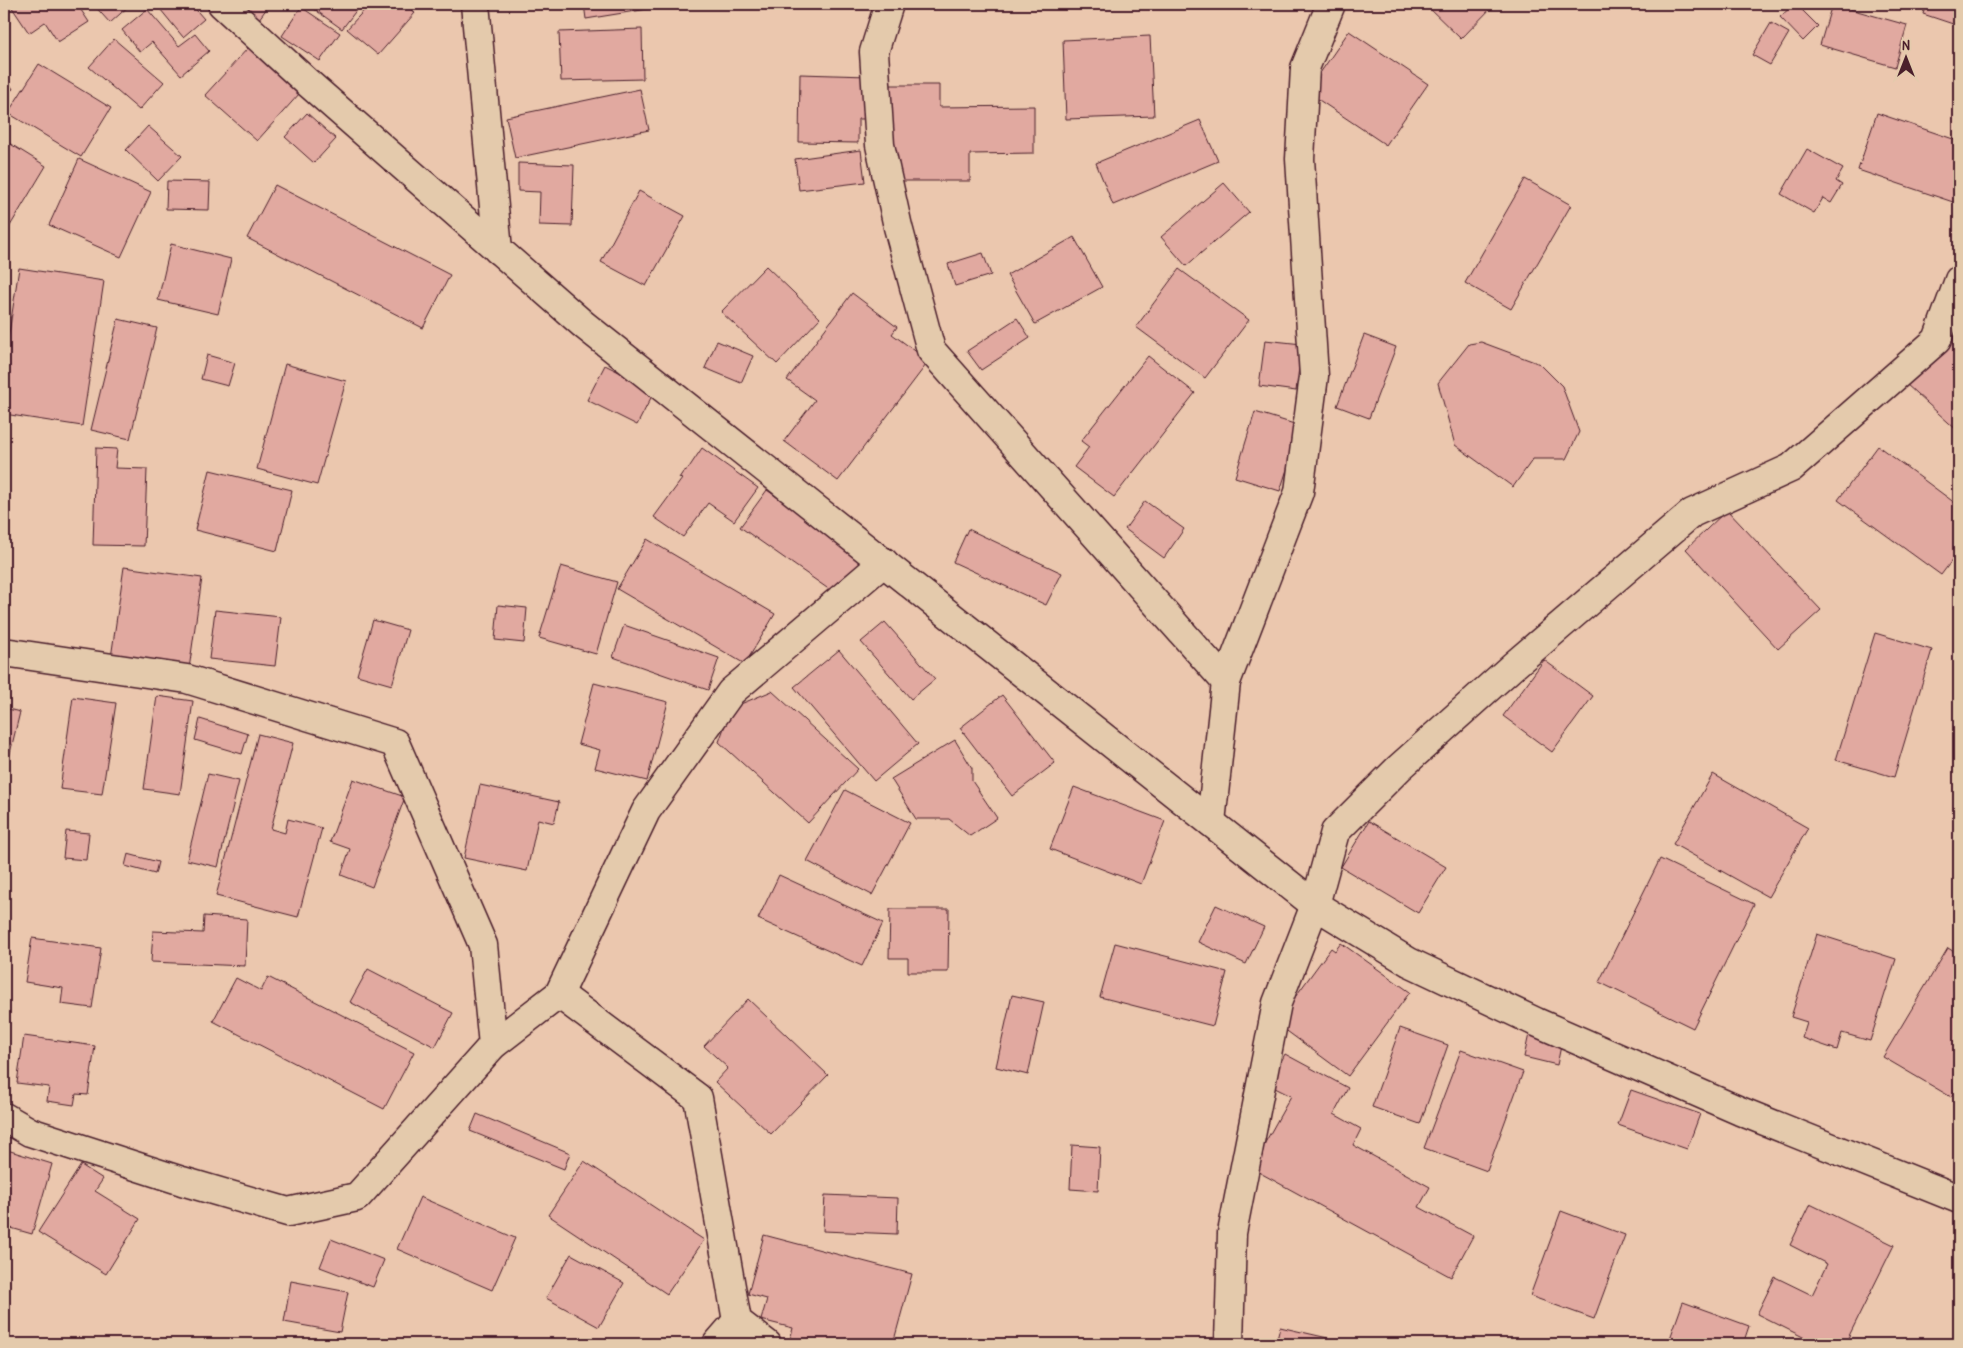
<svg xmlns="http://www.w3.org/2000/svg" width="1963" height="1348" viewBox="0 0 1963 1348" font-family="'Patrick Hand',sans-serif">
<rect width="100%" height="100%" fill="#ebc7ae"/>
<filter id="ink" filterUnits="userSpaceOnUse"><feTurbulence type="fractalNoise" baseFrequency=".02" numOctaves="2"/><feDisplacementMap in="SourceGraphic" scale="10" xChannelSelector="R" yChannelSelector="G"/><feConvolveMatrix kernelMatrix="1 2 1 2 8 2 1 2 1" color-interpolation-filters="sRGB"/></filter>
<g filter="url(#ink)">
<!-- building -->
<g fill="#e1a9a0" stroke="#4a1f2b">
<path d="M14,4h63l12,18 -31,20 -13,-20 -16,11 -18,-27z"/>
<path d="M93,4h38l-21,19z"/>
<path d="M156,4h35l13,15 -21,18z"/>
<path d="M242,4h20l5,4 -8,11z"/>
<path d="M307,4h54l-19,25z"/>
<path d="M370,4h35l10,9 -37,42 -31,-26z"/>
<path d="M584,4h76v3l-74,12z"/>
<path d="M1425,4h70l-34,35z"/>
<path d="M1794,4h2l22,22 -15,15 -23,-24z"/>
<path d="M1832,4l75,21 -12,42 -75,-22z"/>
<path d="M1926,4h21l11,3 -5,17 -30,-10z"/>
<path d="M301,7l39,26 -20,28 -38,-25z"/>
<path d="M147,9l32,37 16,-12 14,17 -28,24 -29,-33 -12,10 -18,-22z"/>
<path d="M1771,23l18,10 -19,32 -18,-10z"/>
<path d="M642,29l1,50 -82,2 -2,-49z"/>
<path d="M1349,31l79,53 -42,61 -79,-53z"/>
<path d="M1150,36l4,80 -88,3 -3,-79z"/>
<path d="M114,39l50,43 -25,28 -50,-43z"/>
<path d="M248,48l52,45 -43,48 -52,-46z"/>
<path d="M39,64l72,44 -30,49 -73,-44z"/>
<path d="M800,74l68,2 -1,43h-9v24l-59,-1z"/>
<path d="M4,75l9,14 -9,6z"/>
<path d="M889,85h50v22l95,-1v47l-64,1v27h-80z"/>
<path d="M640,89l9,41 -134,28 -9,-41z"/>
<path d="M307,113l29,26 -22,24 -29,-26z"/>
<path d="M1877,113l82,28v63l-101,-34z"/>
<path d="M1200,120l18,41 -105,44 -17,-42z"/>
<path d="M148,126l34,30 -24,25 -32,-31z"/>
<path d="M4,140l42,26 -42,70z"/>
<path d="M1807,149l36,20 -7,12 6,4 -11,18 -8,-5 -9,15 -33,-19z"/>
<path d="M861,150l4,32 -66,8 -4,-31z"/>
<path d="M79,159l72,33 -30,65 -72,-32z"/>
<path d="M518,163l56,2 -2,61 -33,-1 1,-33 -22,-1z"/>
<path d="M1525,179l46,26 -60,104 -46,-26z"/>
<path d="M167,181l43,1 -1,28 -43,-1z"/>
<path d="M1224,183l25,29 -63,54 -25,-29z"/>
<path d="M275,185l175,90 -27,53 -176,-90z"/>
<path d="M639,191l46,25 -39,70 -45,-24z"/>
<path d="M1074,237l28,50 -67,37 -28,-49z"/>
<path d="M171,244l60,15 -13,55 -60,-14z"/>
<path d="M983,253l8,22 -36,11 -7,-22z"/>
<path d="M766,266l54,52 -43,46 -56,-52z"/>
<path d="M19,268l85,13 -22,145 -78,-12v-48z"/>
<path d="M1179,269l70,51 -44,58 -69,-51z"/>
<path d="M852,293l45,34 -5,7 37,27 -91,120 -54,-40 31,-41 -28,-20z"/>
<path d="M1017,318l13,20 -49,32 -14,-19z"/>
<path d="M118,319l39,9 -27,111 -39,-9z"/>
<path d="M1953,334l6,5v93l-53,-48z"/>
<path d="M1364,335l32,12 -27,71 -32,-12z"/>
<path d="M1265,340l37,4 -6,47 -37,-5z"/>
<path d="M717,341l36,15 -12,27 -36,-15z"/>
<path d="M1481,342l59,22 22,22 17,46 -13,27h-33l-20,28 -58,-42 -17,-62 31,-39z"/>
<path d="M207,355l28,8 -7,23 -27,-7z"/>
<path d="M1148,356l47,37 -81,104 -40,-30 15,-20 -8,-6z"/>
<path d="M285,364l61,17 -29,104 -60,-16z"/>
<path d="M605,365l50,25 -18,35 -50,-25z"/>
<path d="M1255,412l46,14 -21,65 -45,-14z"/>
<path d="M1878,446l81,60v45l-18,24 -103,-75z"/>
<path d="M96,448l21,1 -2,19 32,1 -3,77 -51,-1z"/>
<path d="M702,448l56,40 -24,33 -26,-18 -25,34 -29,-20 28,-38 -3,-1 4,-6 5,-3z"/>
<path d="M210,470l82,20 -15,61 -82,-21z"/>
<path d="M767,490l97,68 -27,37 -97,-68z"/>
<path d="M1145,501l39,28 -20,29 -39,-29z"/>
<path d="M1727,510l94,100 -43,39 -92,-100z"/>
<path d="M968,529l94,44 -16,32 -93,-43z"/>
<path d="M647,539l128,75 -30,50 -128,-75z"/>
<path d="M561,566l56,16 -21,72 -57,-16z"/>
<path d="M124,567l78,11 -13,91 -78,-11z"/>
<path d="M498,605l29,3 -3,35 -29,-3z"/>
<path d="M215,610l66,7 -6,49 -66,-7z"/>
<path d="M373,620l35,10 -16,55 -35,-10z"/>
<path d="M885,622l50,57 -24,20 -50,-57z"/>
<path d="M624,625l95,33 -11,32 -95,-33z"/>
<path d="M1875,633l57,17 -38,127 -58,-17z"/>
<path d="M839,650l79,94 -44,37 -80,-94z"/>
<path d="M1544,660l49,36 -41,56 -49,-36z"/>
<path d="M594,683l74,19 -21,79 -52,-13 5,-18 -22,-6z"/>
<path d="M772,691l86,78 -50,54 -89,-81 12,-34z"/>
<path d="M1002,695l53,68 -43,33 -52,-68z"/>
<path d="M157,696l36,5 -13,93 -36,-5z"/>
<path d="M73,697l43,6 -14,91 -42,-5z"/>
<path d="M4,708l16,4 -16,66z"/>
<path d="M200,719l48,15 -6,20 -47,-14z"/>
<path d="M258,734l35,9 -22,86 14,4 3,-14 34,9 -24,89 -82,-21z"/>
<path d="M955,740l17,28v13l25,37 -27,18 -21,-17h-33l-25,-40z"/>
<path d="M208,774l31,7 -21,86 -31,-7z"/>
<path d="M1713,774l95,54 -40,69 -95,-53z"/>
<path d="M353,779l52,18 -33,90 -31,-12 9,-26 -20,-7z"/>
<path d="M480,785l79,17 -5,21 -16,-4 -11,52 -63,-13z"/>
<path d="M1074,787l91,34 -24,63 -91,-35z"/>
<path d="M845,790l65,33 -38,72 -65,-34z"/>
<path d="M1369,821l77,46 -28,46 -77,-46z"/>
<path d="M66,831l23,2 -3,27 -23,-2z"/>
<path d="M128,854l30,8 -3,12 -30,-8z"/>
<path d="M1660,859l94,45 -61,124 -94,-46z"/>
<path d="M779,875l104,48 -21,43 -104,-47z"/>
<path d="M1216,905l48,22 -18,37 -48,-22z"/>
<path d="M890,909h59l-1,63h-40v-14h-19z"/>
<path d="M204,916l43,3 -2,47 -94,-4 2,-31 50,2z"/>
<path d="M1817,934l79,25 -26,82 -28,-8 -5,17 -35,-12 5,-16 -16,-5z"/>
<path d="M32,938l69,10 -9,60 -31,-4 2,-16 -38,-6z"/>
<path d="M1115,943l112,29 -14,54 -113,-29z"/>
<path d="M1341,943l69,49 -62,84 -72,-53 55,-75 4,3z"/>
<path d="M1948,948l11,7v128l-8,14 -68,-40z"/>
<path d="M368,969l85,44 -18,34 -85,-45z"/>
<path d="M268,977l146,75 -30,57 -171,-88 23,-43 25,13z"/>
<path d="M1012,995l32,7 -16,73 -32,-8z"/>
<path d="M748,999l80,76 -57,59 -56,-52 13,-14 -24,-22z"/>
<path d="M1400,1028l48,17 -28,79 -48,-17z"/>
<path d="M1529,1034l33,7 -5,24 -33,-8z"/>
<path d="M24,1036l71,10 -7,49 -12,-1 -2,11 -27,-4 2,-14 -32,-4z"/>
<path d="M1461,1050l62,22 -36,99 -63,-23z"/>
<path d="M1285,1054l63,34 -14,26 27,15 -8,16 77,42 -11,20 54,29 -22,41 -200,-109 40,-72 -22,-11z"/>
<path d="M1631,1090l69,24 -13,35 -69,-24z"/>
<path d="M477,1114l93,39 -6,16 -94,-38z"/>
<path d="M1072,1145l28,2 -2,44 -28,-2z"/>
<path d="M4,1149l48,15 -20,70 -28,-8z"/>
<path d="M584,1161l120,79 -37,54 -119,-79z"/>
<path d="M81,1165l22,14 -8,12 45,28 -34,55 -68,-42z"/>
<path d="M825,1195l73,3 -1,36 -74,-3z"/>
<path d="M420,1197l95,41 -23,52 -95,-41z"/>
<path d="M1810,1204l84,41 -49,99h-28l-60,-30 18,-37 37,18 15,-31 -37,-19z"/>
<path d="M1561,1211l64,24 -31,84 -64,-23z"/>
<path d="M764,1235l148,39 -19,70h-104l4,-16 -32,-8 6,-21 -19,-5z"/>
<path d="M331,1239l53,21 -11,27 -53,-20z"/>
<path d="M571,1254l53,29 -25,44 -53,-29z"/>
<path d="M291,1281l57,11 -8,40 -56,-10z"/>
<path d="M1683,1302l66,24 -6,18h-75z"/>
<path d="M1280,1327l52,12 -1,5h-55z"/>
</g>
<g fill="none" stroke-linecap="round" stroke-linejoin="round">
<defs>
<g id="street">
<path d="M475,4l23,246"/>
<path d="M889,4l-15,48 6,93 18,82 33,123 295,332"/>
<path d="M4,652l183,27 208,64 88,202 10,100"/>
<path d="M1211,822l15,-140 73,-190 15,-116 -14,-217 5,-91 26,-64"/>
<path d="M559,994l139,104 39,223 30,23"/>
<path d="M4,1117l26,15 152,49 106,31 69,-15 136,-152 66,-51 87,-183 85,-119 153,-130"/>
<path d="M717,1344l20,-23"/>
<path d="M1229,1344l3,-111 45,-230 38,-98 20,-73 64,-64 114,-102 179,-153 99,-45 146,-128 22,-60"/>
</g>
<path id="secondary" d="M222,4l85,78 277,243 731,580 94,57 127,60 204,89 219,88"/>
</defs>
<!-- street casing -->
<use href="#street" stroke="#4a1f2b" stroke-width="31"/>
<!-- secondary casing -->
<use href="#secondary" stroke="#4a1f2b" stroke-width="31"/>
<!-- street -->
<use href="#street" stroke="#e4caac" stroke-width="28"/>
<!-- secondary -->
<use href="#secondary" stroke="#e4caac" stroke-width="28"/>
</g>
</g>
<!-- margin -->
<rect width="1963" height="1348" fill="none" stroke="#e4caac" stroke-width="20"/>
<rect x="10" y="10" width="1943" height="1328" fill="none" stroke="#4a1f2b" stroke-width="2" filter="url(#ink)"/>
<!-- north arrow -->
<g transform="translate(1906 58)" stroke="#e4caac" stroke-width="4" paint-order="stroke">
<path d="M0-4L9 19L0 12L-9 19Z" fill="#4a1f2b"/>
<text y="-8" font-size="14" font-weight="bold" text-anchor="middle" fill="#4a1f2b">N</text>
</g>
</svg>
